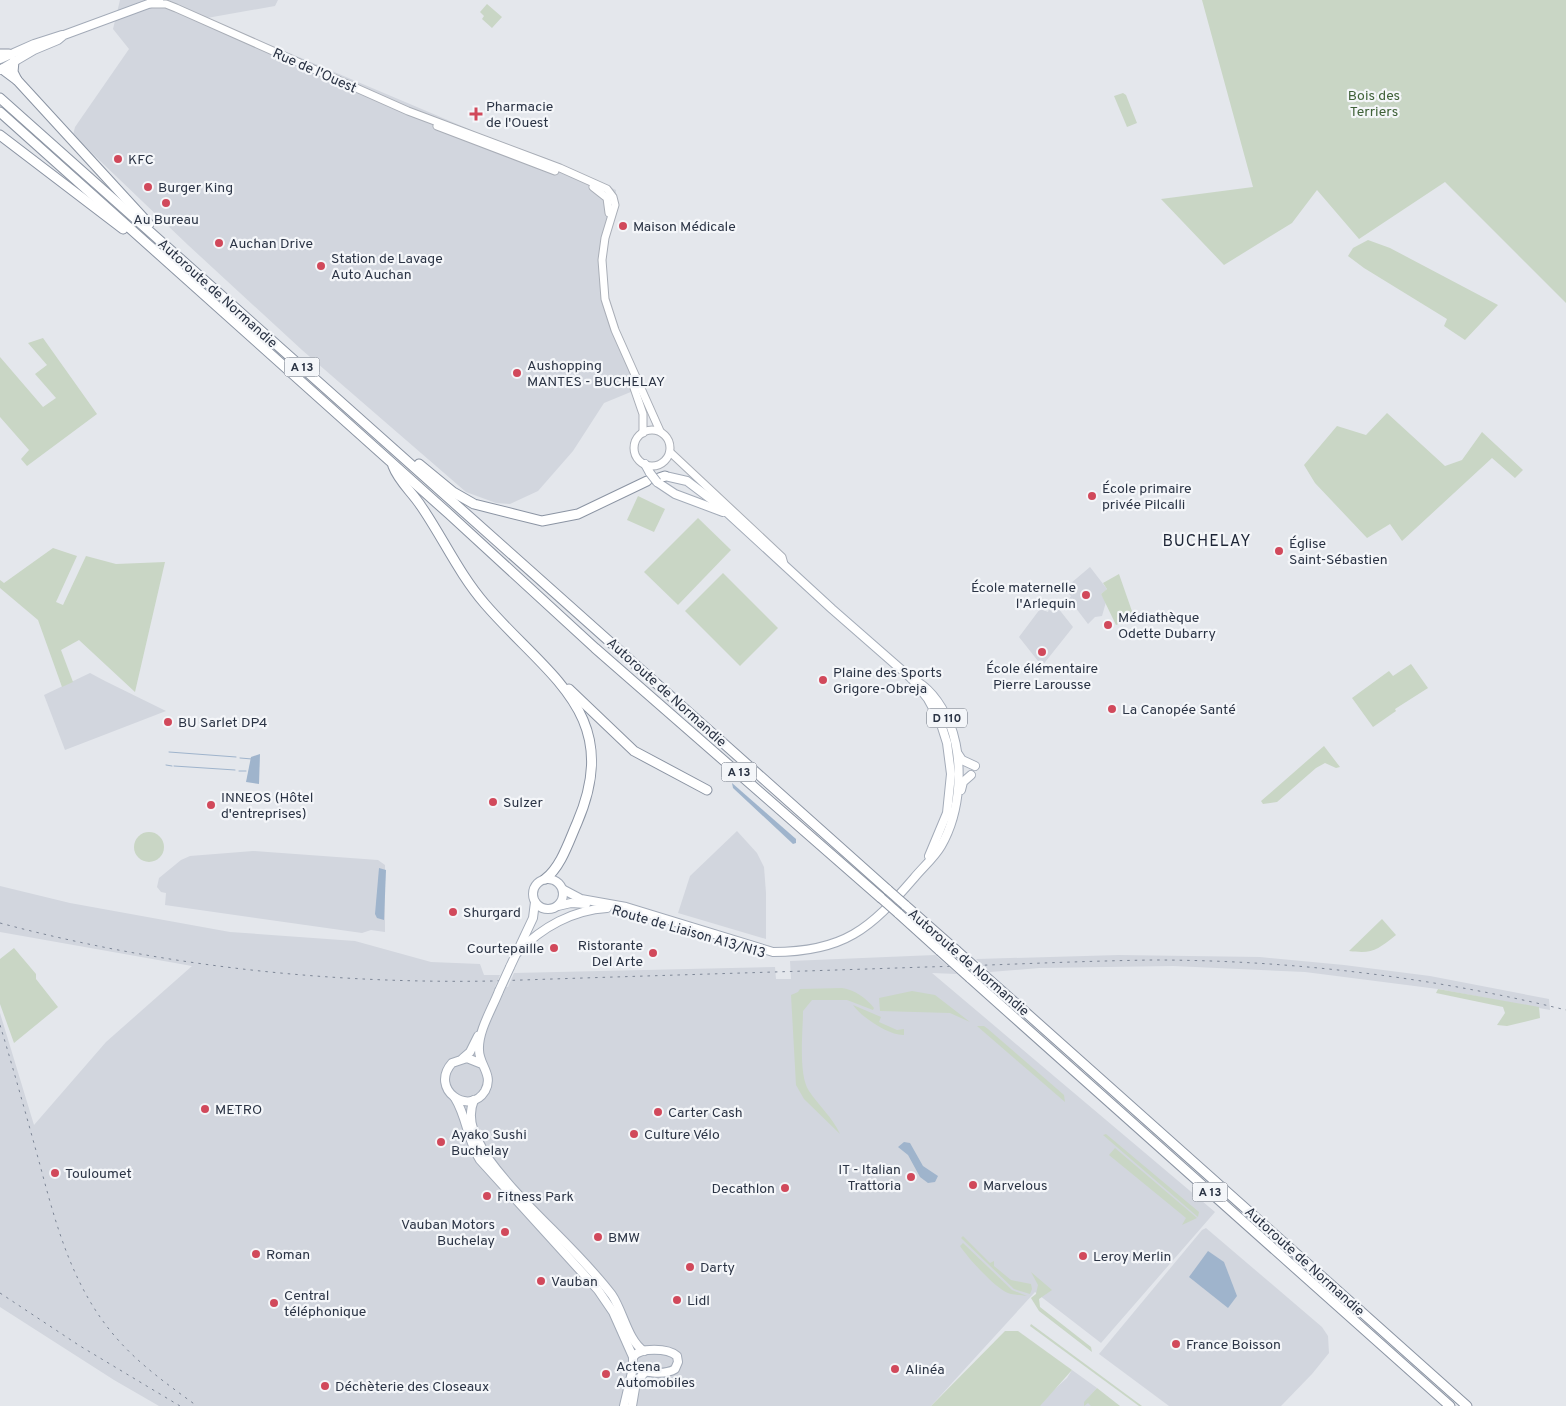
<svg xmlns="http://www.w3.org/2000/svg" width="1566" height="1406" viewBox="0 0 1566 1406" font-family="Overpass,sans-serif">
<rect width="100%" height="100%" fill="#e4e7ec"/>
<!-- built -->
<g fill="#d2d6de">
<path d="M120,0h158l-3,6 -68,12 276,117 63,23 70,32 -1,23 -10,33 1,48 32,95 -34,14 -31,48 -35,40 -28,13 -14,-1 -30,-11 -164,-142 -114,-105 -115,-110 2,-8 54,-78 -16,-20z"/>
<path d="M1090,567l17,22 -6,5 5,8 -4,14 -7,1 -7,7 -19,-25 2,-3 -7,-7z"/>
<path d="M1058,608l15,19 -31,39 -23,-29 21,-28 8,3 1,-3 4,4z"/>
<path d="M90,673l15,8 61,30 -101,39 -21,-55z"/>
<path d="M737,831l20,22 7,14 2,26v46l-88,-26 12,-37z"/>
<path d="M253,851l125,9 7,5v67l-14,-2 -9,3 -197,-28 1,-12 -5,-1 -4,-5 2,-9 22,-18 9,-4z"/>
<path d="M0,886l70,17 160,29 125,9 76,21 49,2 4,11h16l-5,12h13l6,-14 261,-6 1,12h15l-1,-18 145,-6 22,19 -25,-1 283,239 -114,131 -66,-51 -104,114h-772l-45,-26 -114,-73v-294l34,112 72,-83 86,-76 -192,-34z"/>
<path d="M1119,955l141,2 84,8 86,11 119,23 1,11 -112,-21 -133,-17 -132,-6 -134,2 -49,4 -14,-13z"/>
<path d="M1206,1228l116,99 6,9 1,17 -17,21 -31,32h-112l-70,-52 103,-124z"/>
<path d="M1072,1370l25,18 -9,10 8,8h-60l31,-28z"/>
</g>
<!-- green -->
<g fill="#c9d6c5">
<path d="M1202,0h364v303l-121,-121 -86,57 -42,-49 -25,33 -68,42 -63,-66 92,-12z"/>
<path d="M487,4l15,13 -10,11 -10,-9 2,-3 -4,-4z"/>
<path d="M1123,93l3,2 11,28 -10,4 -13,-31z"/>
<path d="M1368,240l22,8 108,57 -33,35 -21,-14 3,-7 -83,-51 -16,-12 5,-8z"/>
<path d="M43,338l54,76 -70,52 -6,-7 8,-9 -29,-33v-60l43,50 13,-9 -21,-24 12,-9 -19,-22z"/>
<path d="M1387,413l58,53 17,-6 20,-28 41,38 -8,8 -23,-20 -90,83 -12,-17 -23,14 -52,-55 -11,-18 33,-39 29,9z"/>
<path d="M638,496l27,13 -11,23 -27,-12z"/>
<path d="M698,518l33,32 -53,55 -34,-33z"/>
<path d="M53,548l24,8 -21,46 7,3 23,-49 30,8 49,-2 -30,130 -56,-52 -18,10 12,32 -11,5 -24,-67 -38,-32v-8l4,3z"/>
<path d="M723,573l55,55 -38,38 -55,-55z"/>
<path d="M1119,574l15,43 -18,8 -15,-31 6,-5 -4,-6z"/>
<path d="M1411,664l17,24 -33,21 1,2 -23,16 -21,-29 37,-27 4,5z"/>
<path d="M1324,746l16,21 -4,1 -11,-5 -9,5 -39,34 -14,2 -2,-3z"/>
<circle cx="149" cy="847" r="15"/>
<path d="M1382,919l14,16c-19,15 -23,19 -47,16z"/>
<path d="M14,948l22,26v5l22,28 -44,36 -14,-39v-45z"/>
<path d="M842,988c13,2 24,10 32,20l-1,2 -26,-10h-35l-9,11c0,20 -5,64 6,80 10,15 24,27 31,43l-36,-35 -8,-14 -5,-90 7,-3 2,-3z"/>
<path d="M1438,989l101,18 1,11 -33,8 -10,-1 8,-12 -2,-6 -67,-14z"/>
<path d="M912,991l23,4 35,27 -20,-9 -70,-2 -1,-13z"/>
<path d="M853,1005l28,12 -2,5 18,8 7,-1v6c-14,1 -43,-18 -51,-30z"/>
<path d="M977,1026h7l4,3 76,66 1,7z"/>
<path d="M1106,1134l93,78 -1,5 -95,-82z"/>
<path d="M1115,1148l82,70 -15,7 4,-7 -77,-63z"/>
<path d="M963,1236l27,27 4,-2v5l17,14 20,4 1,5 -2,5 -16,-5 -53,-51z"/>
<path d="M963,1243l49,47 15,6c-5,-1 -14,-1 -19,-3 -13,-5 -40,-35 -48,-47z"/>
<path d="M1031,1272l21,18 -13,9 1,8 51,40 1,5 -53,-41 -8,-13 5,-4 2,-9z"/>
<path d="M1031,1324l111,82h-3l-109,-80z"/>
<path d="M1005,1331h13l54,39 -32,36h-109z"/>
<path d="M1097,1388l23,18h-29l-3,-3 -4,3v-4z"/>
</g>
<!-- water -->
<g fill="#9fb4cc">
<path d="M260,754l-1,30 -13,-2 5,-25z"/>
<path d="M732,783l64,56v4l-3,1 -60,-56z"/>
<path d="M379,868l7,2 -2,50 -7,-2 -2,-4z"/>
<path d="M904,1142l6,1 13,23 15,10 -3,6 -7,1 -8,-6 -12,-22 -10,-8z"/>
<path d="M1208,1251l16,11 13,34 -9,12 -39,-31z"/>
</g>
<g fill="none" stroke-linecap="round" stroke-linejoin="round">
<!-- stream -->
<g stroke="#9fb4cc" stroke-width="1">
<path d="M169,752l67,5"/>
<path d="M240,758l12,1"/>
<path d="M166,765l6,1"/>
<path d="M174,766l61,4"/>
<path d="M239,771h7"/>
</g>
<defs>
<g id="secondary">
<path d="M151,4h15l10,4 232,103 152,57 47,21 6,8 2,8 -10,33 -3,22 3,39 10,31 45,101"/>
<path d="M437,126l118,45"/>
<path d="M593,187l14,11 2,15"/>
<path d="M632,382l11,32v19"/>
<circle cx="652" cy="448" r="18"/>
<path d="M670,452l112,105 2,7"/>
</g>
<g id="primary">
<path d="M0,59l34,-15 28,-9"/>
<path d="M0,70l34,-20 24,-10 6,-5 95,-35"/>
<path d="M645,464l5,9"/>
<path d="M665,476l22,5 33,25 112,103 80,70 16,20 12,22 7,22 4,31 -4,39 -18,43"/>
<path d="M657,482l18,12 48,18"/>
<path d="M958,754l4,6 13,6"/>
<path d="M961,790l2,-8 8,-7"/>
<circle cx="548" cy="894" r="15"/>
<path d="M564,890l17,9 45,8 147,45c71,0 97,-23 141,-74 9,-11 20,-20 27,-32 20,-35 23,-84 9,-122 -8,-18 -20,-37 -38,-45"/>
<path d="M558,906l13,-3 15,1"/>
<path d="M518,952c24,-25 55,-42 89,-44"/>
<path d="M510,967l23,-49 2,-16"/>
<path d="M463,1058l7,-6 8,-16"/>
<path d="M482,1064l-15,-6 -15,5c-23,26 17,54 33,28 9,-16 -6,-26 -6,-41 -1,-19 13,-41 20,-59"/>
<path d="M455,1098c12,19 12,42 25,62l118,130 15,22 20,45"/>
<path d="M474,1100c-9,21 3,40 14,58 36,50 87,88 124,137 11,16 16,46 32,56"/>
<path d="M624,1406l9,-38v-11c7,-10 35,-9 44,-1l1,6 -3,7c-9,6 -35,5 -42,-4"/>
<path d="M632,1406l4,-24 10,-11"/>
</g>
<g id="highway">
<path d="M0,54h9"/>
<path d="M14,61l-1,11 4,8"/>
<path d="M2,69l15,11 132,144"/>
<path d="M0,98l888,792"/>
<path d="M0,112l449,402 146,134 286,250"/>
<path d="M0,135l123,94"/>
<path d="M419,464l34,28 21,12 68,17 36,-7 69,-33"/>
<path d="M393,466c6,16 19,26 28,40 22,32 38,68 64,98 63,73 139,110 92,219 -8,18 -16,44 -32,56"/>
<path d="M659,478l6,-2"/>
<path d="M569,689l65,62 73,39"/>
<path d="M905,905l51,45"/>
<path d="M898,913l42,38"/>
<path d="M985,976l482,430"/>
<path d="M970,978l480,428"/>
</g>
</defs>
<!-- secondary casing -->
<use href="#secondary" stroke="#a9aeb7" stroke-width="9"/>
<!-- primary casing -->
<use href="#primary" stroke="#a3abb8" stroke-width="10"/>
<!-- highway casing -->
<use href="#highway" stroke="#8b94a3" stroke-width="11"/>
<!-- secondary -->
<use href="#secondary" stroke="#fff" stroke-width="7"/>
<!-- primary -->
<use href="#primary" stroke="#fff" stroke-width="8"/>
<!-- highway -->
<use href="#highway" stroke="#fff" stroke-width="9"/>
<!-- rail -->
<g stroke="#7d8696" stroke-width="1" stroke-dasharray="2.5 5" stroke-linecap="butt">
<path d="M0,923c161,43 327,61 493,58 145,-5 289,-9 433,-14 76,-2 152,-6 227,-7 138,0 279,17 413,50"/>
<path d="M0,1025c14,46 27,93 40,140 16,60 32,120 73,169 24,29 54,50 84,72"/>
<path d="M0,1293l80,53 100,60"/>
</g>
<defs>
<g id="primary-bridge">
<path d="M650,473l7,9"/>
<path d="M499,991l11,-24"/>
</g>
<g id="highway-bridge">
<path d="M888,890l17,15"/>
<path d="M881,898l17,15"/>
<path d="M956,950l29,26"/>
<path d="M940,951l30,27"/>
</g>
</defs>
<!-- primary-bridge casing -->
<use href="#primary-bridge" stroke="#a3abb8" stroke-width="10" stroke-linecap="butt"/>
<!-- highway-bridge casing -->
<use href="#highway-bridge" stroke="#8b94a3" stroke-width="11" stroke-linecap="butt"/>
<!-- primary-bridge -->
<use href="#primary-bridge" stroke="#fff" stroke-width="8"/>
<!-- highway-bridge -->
<use href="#highway-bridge" stroke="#fff" stroke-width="9"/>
</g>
<!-- markers -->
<g fill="#d1495b" stroke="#f4f6f9" stroke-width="2">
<path d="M473.5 106.5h5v5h5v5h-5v5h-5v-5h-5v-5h5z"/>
<circle cx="118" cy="159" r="5"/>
<circle cx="148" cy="187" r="5"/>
<circle cx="166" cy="203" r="5"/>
<circle cx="623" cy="226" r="5"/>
<circle cx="219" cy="243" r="5"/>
<circle cx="321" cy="266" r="5"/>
<circle cx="517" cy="373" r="5"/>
<circle cx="1092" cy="496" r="5"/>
<circle cx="1279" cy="551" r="5"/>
<circle cx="1086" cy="595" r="5"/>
<circle cx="1108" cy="625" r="5"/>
<circle cx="1042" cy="652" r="5"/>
<circle cx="823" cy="680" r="5"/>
<circle cx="1112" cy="709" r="5"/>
<circle cx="168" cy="722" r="5"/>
<circle cx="493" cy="802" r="5"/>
<circle cx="211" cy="805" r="5"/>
<circle cx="453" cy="912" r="5"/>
<circle cx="554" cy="948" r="5"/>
<circle cx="653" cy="953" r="5"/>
<circle cx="205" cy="1109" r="5"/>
<circle cx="658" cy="1112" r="5"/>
<circle cx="634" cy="1134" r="5"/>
<circle cx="441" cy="1142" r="5"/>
<circle cx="55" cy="1173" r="5"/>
<circle cx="911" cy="1177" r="5"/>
<circle cx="973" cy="1185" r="5"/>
<circle cx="785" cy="1188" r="5"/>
<circle cx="487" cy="1196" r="5"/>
<circle cx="505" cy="1232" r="5"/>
<circle cx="598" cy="1237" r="5"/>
<circle cx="256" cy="1254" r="5"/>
<circle cx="1083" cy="1256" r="5"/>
<circle cx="690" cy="1267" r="5"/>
<circle cx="541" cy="1281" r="5"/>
<circle cx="677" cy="1300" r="5"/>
<circle cx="274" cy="1303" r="5"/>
<circle cx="1176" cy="1344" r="5"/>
<circle cx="895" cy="1369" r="5"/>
<circle cx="606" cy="1374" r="5"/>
<circle cx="325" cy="1386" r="5"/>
</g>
<g text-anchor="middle" stroke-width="4.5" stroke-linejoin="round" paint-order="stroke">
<!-- shield labels -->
<g fill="#f4f6f9" stroke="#676e7b" stroke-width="1">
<rect x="284.5" y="357.5" width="35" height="19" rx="4"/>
<rect x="927" y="708.5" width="40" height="19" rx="4"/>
<rect x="721.5" y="762.5" width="35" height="19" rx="4"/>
<rect x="1192.5" y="1182.5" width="35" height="19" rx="4"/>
</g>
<g font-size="12" font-weight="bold" fill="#2b3445">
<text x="302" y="371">A 13</text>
<text x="947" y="722">D 110</text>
<text x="739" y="776">A 13</text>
<text x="1210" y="1196">A 13</text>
</g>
<!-- street labels -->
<g font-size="14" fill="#2b3445" stroke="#f4f6f9">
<text transform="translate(315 70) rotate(24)" y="5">Rue de l'Ouest</text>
<text transform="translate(218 293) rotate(42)" y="5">Autoroute de Normandie</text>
<text transform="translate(667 692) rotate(42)" y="5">Autoroute de Normandie</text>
<text transform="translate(689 931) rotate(16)" y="5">Route de Liaison A13/N13</text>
<text transform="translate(969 962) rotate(41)" y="5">Autoroute de Normandie</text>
<text transform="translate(1305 1261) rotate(42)" y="5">Autoroute de Normandie</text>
</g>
<!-- park labels -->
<g font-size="14" fill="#3f6138" stroke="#f4f6f9">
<text x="1374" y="100">Bois des<tspan x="1374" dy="16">Terriers</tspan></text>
</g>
<!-- poi labels -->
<g font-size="14" fill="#2b3445" stroke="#f4f6f9" text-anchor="start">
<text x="486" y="111">Pharmacie<tspan x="486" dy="16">de l'Ouest</tspan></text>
<text x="128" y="164">KFC</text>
<text x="158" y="192">Burger King</text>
<text x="166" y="224" text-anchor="middle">Au Bureau</text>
<text x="633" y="231">Maison Médicale</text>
<text x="229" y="248">Auchan Drive</text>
<text x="331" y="263">Station de Lavage<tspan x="331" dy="16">Auto Auchan</tspan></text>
<text x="527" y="370">Aushopping<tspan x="527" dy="16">MANTES - BUCHELAY</tspan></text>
<text x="1102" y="493">École primaire<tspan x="1102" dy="16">privée Pilcalli</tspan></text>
<text x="1289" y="548">Église<tspan x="1289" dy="16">Saint-Sébastien</tspan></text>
<text x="1076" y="592" text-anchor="end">École maternelle<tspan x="1076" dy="16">l'Arlequin</tspan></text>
<text x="1118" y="622">Médiathèque<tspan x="1118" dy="16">Odette Dubarry</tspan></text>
<text x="1042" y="673" text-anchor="middle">École élémentaire<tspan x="1042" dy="16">Pierre Larousse</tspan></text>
<text x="833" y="677">Plaine des Sports<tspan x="833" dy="16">Grigore-Obreja</tspan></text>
<text x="1122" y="714">La Canopée Santé</text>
<text x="178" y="727">BU Sarlet DP4</text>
<text x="221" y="802">INNEOS (Hôtel<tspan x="221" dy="16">d'entreprises)</tspan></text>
<text x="503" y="807">Sulzer</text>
<text x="463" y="917">Shurgard</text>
<text x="643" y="950" text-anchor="end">Ristorante<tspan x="643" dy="16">Del Arte</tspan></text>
<text x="544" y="953" text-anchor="end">Courtepaille</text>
<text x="215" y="1114">METRO</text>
<text x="668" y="1117">Carter Cash</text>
<text x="451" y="1139">Ayako Sushi<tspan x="451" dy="16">Buchelay</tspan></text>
<text x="644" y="1139">Culture Vélo</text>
<text x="901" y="1174" text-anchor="end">IT - Italian<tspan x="901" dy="16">Trattoria</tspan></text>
<text x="65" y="1178">Touloumet</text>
<text x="983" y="1190">Marvelous</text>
<text x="775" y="1193" text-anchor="end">Decathlon</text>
<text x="497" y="1201">Fitness Park</text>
<text x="495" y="1229" text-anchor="end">Vauban Motors<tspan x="495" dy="16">Buchelay</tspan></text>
<text x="608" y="1242">BMW</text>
<text x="266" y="1259">Roman</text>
<text x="1093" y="1261">Leroy Merlin</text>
<text x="700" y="1272">Darty</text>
<text x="551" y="1286">Vauban</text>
<text x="284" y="1300">Central<tspan x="284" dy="16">téléphonique</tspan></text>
<text x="687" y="1305">Lidl</text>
<text x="1186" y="1349">France Boisson</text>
<text x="616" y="1371">Actena<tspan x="616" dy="16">Automobiles</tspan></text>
<text x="905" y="1374">Alinéa</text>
<text x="335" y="1391">Déchèterie des Closeaux</text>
</g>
<!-- quarter labels -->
<g font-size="16" letter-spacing="1" fill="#1d2536" stroke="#f4f6f9">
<text x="1207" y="546">BUCHELAY</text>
</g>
</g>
</svg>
